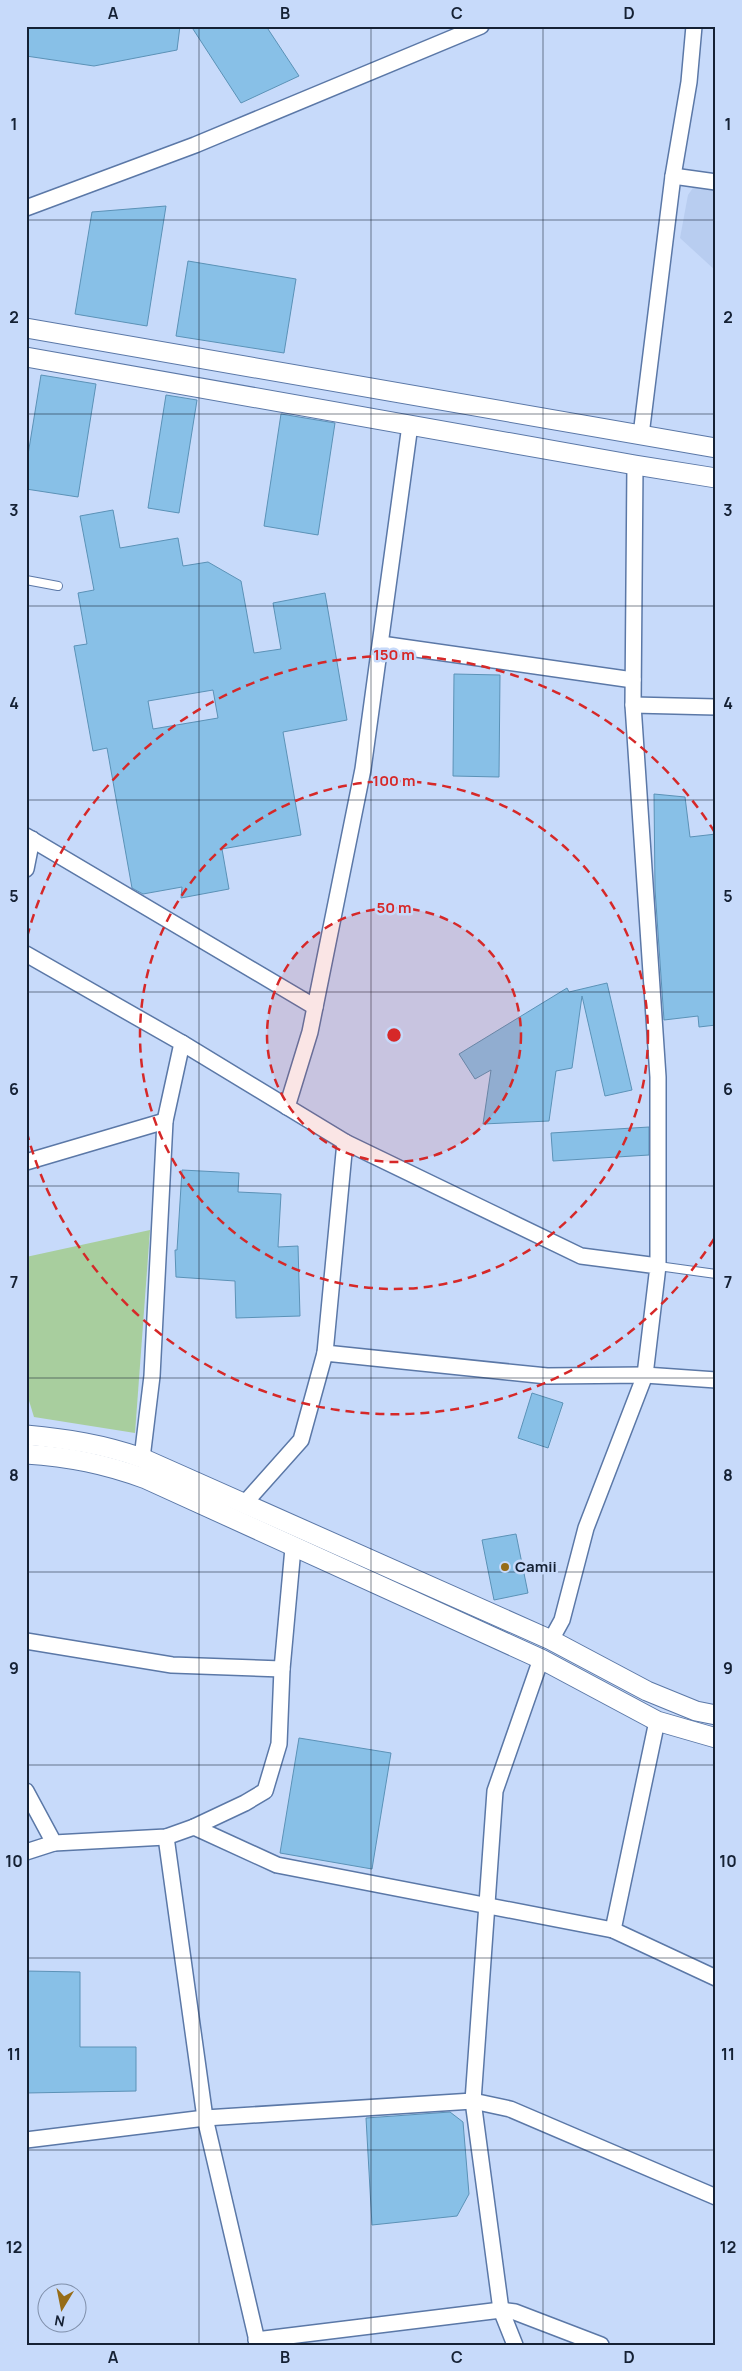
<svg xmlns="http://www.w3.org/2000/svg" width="742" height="2371" viewBox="0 0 742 2371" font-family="Manrope,sans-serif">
<rect width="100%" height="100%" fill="#c7dafa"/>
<!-- built -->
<path fill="#b8cdf0" d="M695,185l21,2v84l-36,-33 8,-43z"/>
<!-- green -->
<path fill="#a8ce9e" d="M150,1230l-15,203 -101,-16 -8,-26v-134z"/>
<!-- building -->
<g fill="#88c0e7" stroke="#5b92b7" fill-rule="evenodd">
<path d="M26,26h154l-3,24 -83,16 -68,-10z"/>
<path d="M191,26h75l33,50 -58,27z"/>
<path d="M166,206l-19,120 -72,-12 17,-102z"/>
<path d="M188,261l108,18 -12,74 -108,-17z"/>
<path d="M41,375l55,9 -18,113 -52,-8v-22z"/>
<path d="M166,395l31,5 -18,113 -31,-5z"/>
<path d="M281,414l54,9 -17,112 -54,-9z"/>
<path d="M113,510l7,38 58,-10 5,28 25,-4 33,19 13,72 27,-4 -8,-46 52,-10 22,127 -64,12 18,103 -79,14 7,40 -48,9 1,-11 -39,7 -11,-6 -25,-140 -14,3 -19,-105 13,-2 -9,-51 16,-3 -14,-74zM213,690l5,28 -65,11 -5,-28z"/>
<path d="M454,674l46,1 -1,102 -46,-1z"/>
<path d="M654,794l31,3 5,40 26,-3v191l-17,2 -1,-11 -34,4 -9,-131z"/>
<path d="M607,983l25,107 -27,6 -23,-100 -10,72 -16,3 -7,50 -66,3 8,-54 -16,9 -16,-25 108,-66 2,4z"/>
<path d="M649,1127v28l-96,6 -2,-28z"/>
<path d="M182,1170l57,3 -1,19 43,2 -3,53 20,-1 2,70 -64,2 -1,-37 -59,-4 -1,-27h2z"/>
<path d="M532,1393l31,10 -15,45 -30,-10z"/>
<path d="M516,1534l12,59 -34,7 -12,-60z"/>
<path d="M299,1738l92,15 -19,116 -92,-16z"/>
<path d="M26,1971l54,1v75h56v44l-110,2z"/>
<path d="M450,2112l13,10 6,72 -12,22 -85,9 -6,-107z"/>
</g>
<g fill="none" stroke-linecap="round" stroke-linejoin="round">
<defs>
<g id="service">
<path d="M26,580l32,6"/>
<path d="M658,1266l58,8"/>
</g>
<g id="minor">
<path d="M673,176l43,6"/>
<path d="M26,208l169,-63 286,-119"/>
<path d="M641,435l32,-259 16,-94 5,-56"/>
<path d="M635,465l-2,240 25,372v189"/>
<path d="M381,644l252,36"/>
<path d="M633,705l83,2"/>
<path d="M26,836l289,171"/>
<path d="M26,869l6,-30"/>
<path d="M26,954l156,89 -17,78 -13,255 -10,82"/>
<path d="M182,1043l163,99 -20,211"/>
<path d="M287,1107l23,-75 53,-263 47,-344"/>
<path d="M345,1142l236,114 77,10 -13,109 -59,153 -24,92 -11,20"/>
<path d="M26,1162l139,-41"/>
<path d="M244,1504l57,-64 24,-87 222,23 98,-1 71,5"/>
<path d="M26,1641l146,24 110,4"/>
<path d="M26,1791l28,52 112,-6 28,-10 83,38 336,65 103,48"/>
<path d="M194,1827l51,-24 20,-12 14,-47 3,-75 11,-121"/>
<path d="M166,1837l39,281 53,227"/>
<path d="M26,1852l28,-9"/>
<path d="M613,1930l44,-209"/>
<path d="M26,2140l179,-22 268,-17 37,8 206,88"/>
<path d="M256,2340l245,-30 14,2 86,33"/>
<path d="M515,2345l-14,-35 -28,-209 22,-310 46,-132"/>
</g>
<g id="tertiary">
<path d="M26,328l690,120"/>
<path d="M26,357l609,108 81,13"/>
<path d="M26,1435c42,4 76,9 116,23l409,182 96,51 49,20 20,4"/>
<path d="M26,1454c44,3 79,10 120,25l395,180 116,62 59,17"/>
</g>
</defs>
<!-- service casing -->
<use href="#service" stroke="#5b78a7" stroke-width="10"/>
<!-- minor casing -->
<use href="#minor" stroke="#5b78a7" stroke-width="18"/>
<!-- tertiary casing -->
<use href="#tertiary" stroke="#5b78a7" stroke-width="21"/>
<!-- service -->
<use href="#service" stroke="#fff" stroke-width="8"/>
<!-- minor -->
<use href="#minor" stroke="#fff" stroke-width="15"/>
<!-- tertiary -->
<use href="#tertiary" stroke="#fff" stroke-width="19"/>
</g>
<!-- grid -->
<path fill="none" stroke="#152134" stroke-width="1" stroke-opacity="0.55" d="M199,26v2319M371,26v2319M543,26v2319M26,220h690M26,414h690M26,606h690M26,800h690M26,992h690M26,1186h690M26,1378h690M26,1572h690M26,1765h690M26,1958h690M26,2150h690"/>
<!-- distance rings -->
<circle cx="394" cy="1035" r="127" fill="#d62828" fill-opacity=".12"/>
<g fill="none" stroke="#d62828" stroke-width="2.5" stroke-dasharray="9 6">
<circle cx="394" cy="1035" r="127"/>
<circle cx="394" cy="1035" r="254"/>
<path d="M714 1239A380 380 0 0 1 27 1133M27 937A380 380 0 0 1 714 831"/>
</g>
<!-- markers -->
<circle fill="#966c17" stroke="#c7dafa" stroke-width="2" cx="505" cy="1567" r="5"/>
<g text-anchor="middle" stroke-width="5" stroke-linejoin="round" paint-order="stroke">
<!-- poi labels -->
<g font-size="15" font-weight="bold" fill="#152134" stroke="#c7dafa" text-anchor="start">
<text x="515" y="1572">Camii</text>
</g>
</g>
<circle cx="394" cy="1035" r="8" fill="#d62828" stroke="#c7dafa" stroke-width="2.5"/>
<g font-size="15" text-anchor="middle" font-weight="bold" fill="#d62828" stroke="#c7dafa" stroke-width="5" stroke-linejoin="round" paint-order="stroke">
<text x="394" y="660">150 m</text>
<text x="394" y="786">100 m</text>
<text x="394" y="913">50 m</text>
</g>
<!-- border -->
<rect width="742" height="2371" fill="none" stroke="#c7dafa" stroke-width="55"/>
<!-- north arrow -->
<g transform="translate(62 2308) rotate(190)"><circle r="24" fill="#c7dafa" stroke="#8090ab"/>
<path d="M0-4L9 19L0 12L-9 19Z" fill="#966c17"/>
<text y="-8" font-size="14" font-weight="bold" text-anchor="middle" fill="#152134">N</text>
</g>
<rect x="28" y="28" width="686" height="2316" fill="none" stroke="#152134" stroke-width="2"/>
<g font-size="16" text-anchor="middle" font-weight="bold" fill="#152134">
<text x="113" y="19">A</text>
<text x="285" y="19">B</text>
<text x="457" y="19">C</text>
<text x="629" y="19">D</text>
<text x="14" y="130">1</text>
<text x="728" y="130">1</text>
<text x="14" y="323">2</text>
<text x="728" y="323">2</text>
<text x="14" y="516">3</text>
<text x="728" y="516">3</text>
<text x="14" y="709">4</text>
<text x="728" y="709">4</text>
<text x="14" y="902">5</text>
<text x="728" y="902">5</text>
<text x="14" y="1095">6</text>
<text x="728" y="1095">6</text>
<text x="14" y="1288">7</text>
<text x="728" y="1288">7</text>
<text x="14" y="1481">8</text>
<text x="728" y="1481">8</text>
<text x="14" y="1674">9</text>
<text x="728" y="1674">9</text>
<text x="14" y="1867">10</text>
<text x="728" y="1867">10</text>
<text x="14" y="2060">11</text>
<text x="728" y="2060">11</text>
<text x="14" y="2253">12</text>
<text x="728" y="2253">12</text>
<text x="113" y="2363">A</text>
<text x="285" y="2363">B</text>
<text x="457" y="2363">C</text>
<text x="629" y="2363">D</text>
</g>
</svg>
